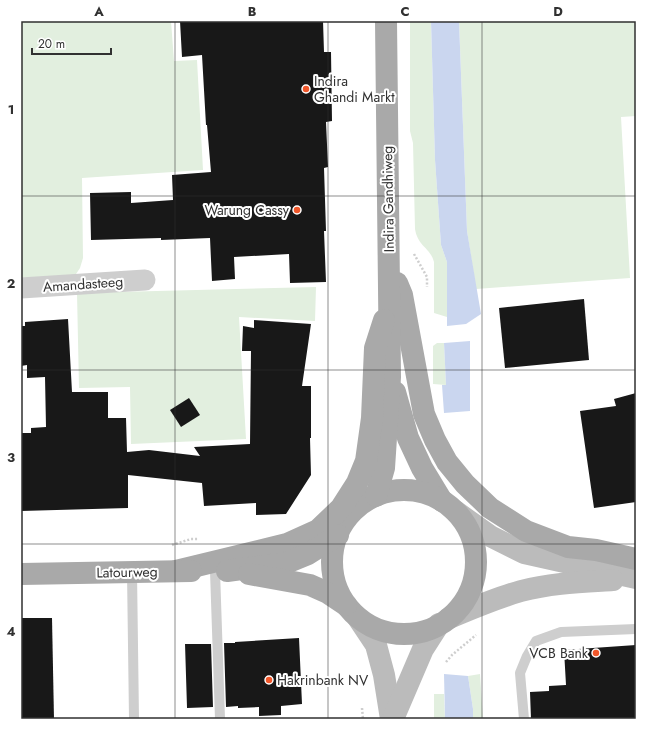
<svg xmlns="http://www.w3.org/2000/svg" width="657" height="740" viewBox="0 0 657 740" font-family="Jost,sans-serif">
<rect width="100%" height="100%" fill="#fff"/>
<!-- green -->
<g fill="#e2efdf">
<path d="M21,21h150l3,40 23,-1 6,110 -121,8 1,80 -3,10 -6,9 -53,6z"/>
<path d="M410,21h21l4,139 6,85 6,17v55l-13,-4v-51c-4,-15 -16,-15 -19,-33l-2,-86 -3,-12z"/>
<path d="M459,21h177v95l-15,1 9,161 -154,11 -9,-58z"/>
<path d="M316,287l-1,34 -76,-4 7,122 -115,5 -1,-57 -51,1 -2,-95z"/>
<path d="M437,343h7l2,42 -13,-1v-38z"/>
<path d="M480,674l3,45h-10v-10l-5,-33z"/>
<path d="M434,694h10l1,25h-11z"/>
</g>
<!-- water -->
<g fill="#cad6ef">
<path d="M431,21h28l8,210 14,83 -15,10 -19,2v-64l-6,-17 -6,-85z"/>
<path d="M470,341v70l-26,2 -2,-28h4l-2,-42z"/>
<path d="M444,674l24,2 5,33v10h-28z"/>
</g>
<!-- building -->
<g fill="#181818">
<path d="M180,21h143l1,31h7l1,69 -6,1 2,45 -4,1 2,63h-2l2,51 -36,1 -1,-29 -55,3 1,22 -23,2 -2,-43 -49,2v-2l-70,2 -1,-47 41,-1v11l42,-3 -1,-25 39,-3 -4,-47h-1l-4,-70 -20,2z"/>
<path d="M584,299l5,61 -84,8 -6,-60z"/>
<path d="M68,319l4,73h36v26h18l1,34 22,-2 51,6 -6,-9 56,-3 1,-93h-9l1,-25 11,2v-8l57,4 -9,62h9v52h-1l1,37 -25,39 -30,1v-12l-52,3 -2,-23 -74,-8v33l-107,3v-78h10v-5l15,-1 -1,-50 -18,1v-13l-6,1v-40h4v-4z"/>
<path d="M636,393v109l-42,6 -14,-97 36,-5 -2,-7z"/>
<path d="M189,398l11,17 -19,12 -11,-17z"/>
<path d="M21,618h31l2,101h-33z"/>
<path d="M299,638l3,66 -21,2v9l-22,1v-9l-21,1v-2l-12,1 -2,-64h11v-1z"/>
<path d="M185,644h26l2,63 -26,1z"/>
<path d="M636,645v74h-105l-1,-27 19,-1v-5l17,-1 -2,-35z"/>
</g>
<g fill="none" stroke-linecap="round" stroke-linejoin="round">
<!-- path -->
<g stroke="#cecece" stroke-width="2.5" stroke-dasharray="2 2" stroke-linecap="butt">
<path d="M414,254l13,23v10"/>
<path d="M172,545l19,-6h7"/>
<path d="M446,662l6,-7 24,-20"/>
<path d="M362,708l1,11"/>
</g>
<!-- lane -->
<g stroke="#cecece" stroke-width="10">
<path d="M215,571l5,148"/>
<path d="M132,572l2,147"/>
<path d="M524,719l-4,-46 7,-17 9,-15 25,-9 75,-3"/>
</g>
<!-- street -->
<path stroke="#cecece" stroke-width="21" d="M21,288l124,-8"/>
<!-- secondary -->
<g stroke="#bbb" stroke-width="22">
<path d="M455,511l35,25 34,17 112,25"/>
<path d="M358,618l18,27 8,30 7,44"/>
<path d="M449,618c24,-10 47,-20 72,-27 30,-8 61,-9 92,-11"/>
<path d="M393,719l30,-70 16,-25"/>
</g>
<!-- primary -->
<g stroke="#a9a9a9" stroke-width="22">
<path d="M397,283l5,12 22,119 11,26 12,22 18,22 25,24 36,23 42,16 28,3 40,9"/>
<path d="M395,392l13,46 14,30 20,33"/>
<circle cx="404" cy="562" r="72"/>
<path d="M376,496l8,-28 6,-91 -4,-356"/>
<path d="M176,571l111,-27 31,-14 23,-22 16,-25 9,-22 6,-43 3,-70 9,-28"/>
<path d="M227,571l59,-8 22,-9 30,-19"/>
<path d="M21,574l170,-3"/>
<path d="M249,574l61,11 18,8 18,12"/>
</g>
</g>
<!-- grid -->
<path fill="none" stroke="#313131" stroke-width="1" stroke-opacity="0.55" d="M175,21v698M328,21v698M482,21v698M21,196h615M21,370h615M21,544h615"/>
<!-- markers -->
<g fill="#f1572a" stroke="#fff" stroke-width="1.5">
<circle cx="306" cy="89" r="4"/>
<circle cx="297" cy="210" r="4"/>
<circle cx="596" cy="653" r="4"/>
<circle cx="269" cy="680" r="4"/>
</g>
<g text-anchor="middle" stroke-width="4" stroke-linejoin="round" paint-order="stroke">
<!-- poi labels -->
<g font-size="14" fill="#313131" stroke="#fff" text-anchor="start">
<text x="314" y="86">Indira<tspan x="314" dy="16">Ghandi Markt</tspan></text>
<text x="289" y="215" text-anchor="end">Warung Cassy</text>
<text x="588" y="658" text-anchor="end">VCB Bank</text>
<text x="277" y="685">Hakrinbank NV</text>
</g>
<!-- street labels -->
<g font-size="14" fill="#313131" stroke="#fff">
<text transform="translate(388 199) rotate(-91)" y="5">Indira Gandhiweg</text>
<text transform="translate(83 284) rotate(-4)" y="5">Amandasteeg</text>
<text transform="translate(127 572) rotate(-1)" y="5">Latourweg</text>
</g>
</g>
<!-- border -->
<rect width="657" height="740" fill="none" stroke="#ffffff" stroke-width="44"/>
<!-- scale -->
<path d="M32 48v6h79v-6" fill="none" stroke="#313131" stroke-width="2"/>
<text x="38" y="48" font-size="12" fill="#313131" stroke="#ffffff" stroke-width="3" paint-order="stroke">20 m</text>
<rect x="22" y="22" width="613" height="696" fill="none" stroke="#313131" stroke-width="1.5"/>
<g font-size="13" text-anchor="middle" font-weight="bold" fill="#313131">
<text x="99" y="16">A</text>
<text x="252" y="16">B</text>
<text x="405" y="16">C</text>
<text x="558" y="16">D</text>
<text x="11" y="114">1</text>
<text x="11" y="288">2</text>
<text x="11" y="462">3</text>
<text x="11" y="636">4</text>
</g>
</svg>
